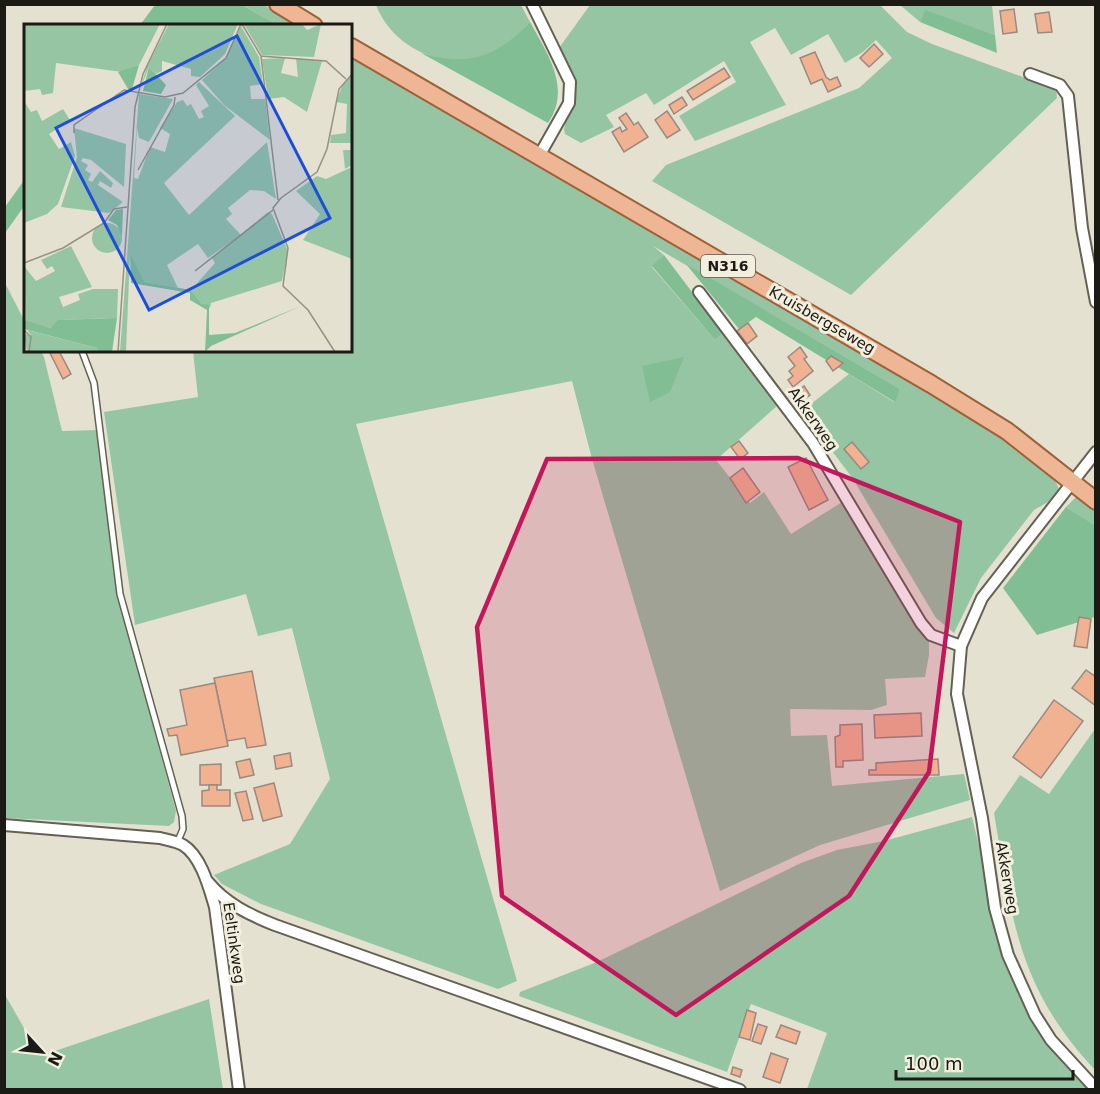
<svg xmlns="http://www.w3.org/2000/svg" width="1100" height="1094" viewBox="0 0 1100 1094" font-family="'DejaVu Sans',sans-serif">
<rect width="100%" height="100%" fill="#e5e1d1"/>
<!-- green -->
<g fill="#96c5a4">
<path d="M242,5h22l37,20h-23z"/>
<path d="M376,5h145l9,17c-13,13 -26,26 -44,33 -43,17 -94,-8 -110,-50z"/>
<path d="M590,5h290l27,27 25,12 124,45 1,9 -206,197 -199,-114 14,-16 193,-77 33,-30 -16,-18 -13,12 -18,11 -17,-29 -37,21 -16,-27 -25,14 36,63 -91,36 -16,-25 57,-34 -12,-21 -70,44 -8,-12 -40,22 8,12 -33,16 -16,-9 -1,-4c7,-34 8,-49 -5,-82z"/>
<path d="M900,5h92l3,30 -70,-24 -5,11z"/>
<path d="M351,55l619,359 83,62 6,13 -11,13 -14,8 -53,68 -27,55 -18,-15 -83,-139 -51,-68 47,-37 45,28 6,-13 -247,-143 11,9 -12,12 63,73 8,-7 55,72 -62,55 34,43 14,-11 27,42 56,-35 47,79 35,64v13l-4,22 -40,2 2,26 -16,5 -81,-1 1,27 36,-1 5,51 132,-12 6,26 -150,45 -100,46 -128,-432 -20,-78 -216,43 161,557 -19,8 -237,-85 -39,-20 -8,-9 76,-31 40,-65 -38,-151 -34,8 -12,-42 -111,31 -31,-213 94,-15 -5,-46h158z"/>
<path d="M4,281l21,41 1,29h15l3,6 18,74 36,-1 16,143 10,47 52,191 -2,11 -5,4 -164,-8z"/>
<path d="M1077,496l18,13v16l-29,-18z"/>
<path d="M1095,729v341c-77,-82 -83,-151 -101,-257l26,-38 29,19z"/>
<path d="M972,817l31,127 15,43 76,102h-287l20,-56 -76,-29 -24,68 -208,-76 1,-4 77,-30 204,-99 36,-13 47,-9z"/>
<path d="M4,993l36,63 169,-57 14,90h-218z"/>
</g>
<!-- forest -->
<g fill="#82be94">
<path d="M155,5h87l36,20h-138z"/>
<path d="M925,10l70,25 2,18 -77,-31z"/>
<path d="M530,22c17,31 42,66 18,101l-127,-70c48,14 75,4 109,-31z"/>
<path d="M25,179v26l-20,28v-26z"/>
<path d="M664,255l59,78 -8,7 -63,-74z"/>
<path d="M686,264l214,125 -5,13 -139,-85 -17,12z"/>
<path d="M684,357l-14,35 -20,10 -8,-36z"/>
<path d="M1066,507l29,18v92l-58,18 -34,-47z"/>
</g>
<!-- building -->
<g fill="#f1b291" stroke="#998981" stroke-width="1.5">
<path d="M1014,9l3,23 -14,2 -3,-23z"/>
<path d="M1049,12l3,20 -14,1 -3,-19z"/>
<path d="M874,44l9,10 -14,13 -9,-9z"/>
<path d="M815,52l11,25 4,3 7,-3 4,9 -13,6 -6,-13 -11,5 -11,-26z"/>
<path d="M724,68l6,9 -37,23 -6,-9z"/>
<path d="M682,97l5,8 -13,9 -5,-9z"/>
<path d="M667,111l13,19 -13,8 -12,-18z"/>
<path d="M626,113l8,12 4,-3 10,15 -24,15 -12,-20 8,-5 2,5 5,-3 -8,-11z"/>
<path d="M748,323l9,13 -10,8 -10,-13z"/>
<path d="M800,347l7,10 -3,2 9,12 -20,16 -5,-7 5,-4 -4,-5 6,-5 -7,-9z"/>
<path d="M49,351h10l12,23 -8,5z"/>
<path d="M831,356l12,7 -10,8 -7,-10z"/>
<path d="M804,386l6,9 -8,6 -6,-8z"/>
<path d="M739,441l9,12 -8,6 -9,-12z"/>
<path d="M852,442l17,20 -8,7 -17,-20z"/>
<path d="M806,458l22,42 -19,10 -21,-43z"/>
<path d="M743,468l17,24 -14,11 -16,-25z"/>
<path d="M1079,617l12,2 -4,29 -13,-2z"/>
<path d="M1086,670l10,7v29l-24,-18z"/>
<path d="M252,671l14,74 -19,3 -2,-10 -18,3 -13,-63z"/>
<path d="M215,683l13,63 -47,9 -4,-20 -8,1 -2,-7 20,-4 -7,-35z"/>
<path d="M1054,700l29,21 -42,57 -28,-21z"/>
<path d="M921,713l1,23 -47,2 -1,-23z"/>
<path d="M862,724l1,36 -20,1v6h-7l-1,-30 5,-2v-10z"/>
<path d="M290,753l2,13 -16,3 -2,-13z"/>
<path d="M250,759l4,16 -14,3 -4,-16z"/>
<path d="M938,759l1,16h-70v-5h7v-7z"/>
<path d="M221,764v21h-21v-20z"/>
<path d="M274,783l8,33 -19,5 -9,-33z"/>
<path d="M209,785h8v5h13v16h-28v-15l7,-1z"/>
<path d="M246,791l7,28 -10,2 -8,-28z"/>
<path d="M747,1010l9,3 -6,27 -11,-3z"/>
<path d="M758,1024l9,3 -6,17 -9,-3z"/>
<path d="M781,1025l19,7 -4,12 -20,-7z"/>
<path d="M771,1053l17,6 -8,24 -17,-6z"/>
<path d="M733,1067l9,3 -2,7 -9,-3z"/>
</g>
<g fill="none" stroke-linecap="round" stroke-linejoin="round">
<defs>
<path id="service" d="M82,351l12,32 26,211 62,222 1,13 -6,14"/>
<g id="minor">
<path d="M532,4l38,78 -1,21 -30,53"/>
<path d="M1030,74l30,11 8,11 14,132 14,74"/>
<path d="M699,292l114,151 108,180 10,12 30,11"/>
<path d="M1096,452l-114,146 -21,48 -4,48 25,124 13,90 13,47 27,60 16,25 45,49"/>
<path d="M4,825l156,13c7,2 16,3 23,7 18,11 26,42 32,62l24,183"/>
<path d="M208,882c18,22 42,33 67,43l465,165"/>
</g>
<g id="primary">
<path d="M278,4l36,22"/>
<path d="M351,47l580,337 76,47 89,70"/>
</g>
</defs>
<!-- service casing -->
<use href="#service" stroke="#646153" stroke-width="8"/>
<!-- minor casing -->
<use href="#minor" stroke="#646153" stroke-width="14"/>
<!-- primary casing -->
<use href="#primary" stroke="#9d6038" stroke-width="20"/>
<!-- service -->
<use href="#service" stroke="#fff" stroke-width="5"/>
<!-- minor -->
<use href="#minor" stroke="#fff" stroke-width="10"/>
<!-- primary -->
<use href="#primary" stroke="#eeb694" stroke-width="16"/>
</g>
<!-- marked area -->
<path fill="#c2185b" fill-opacity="0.2" stroke="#c2185b" stroke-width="4.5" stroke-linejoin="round" d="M798,458l162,64 -31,250 -80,124 -173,119 -174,-119 -25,-269 70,-168z"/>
<g text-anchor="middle" stroke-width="6" stroke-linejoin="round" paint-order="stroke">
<!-- shield labels -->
<rect fill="#f2efde" stroke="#5c5a51" stroke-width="1.5" x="701" y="255" width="54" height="22" rx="4.5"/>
<g font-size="14" font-weight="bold" fill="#1b1a14">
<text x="728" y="271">N316</text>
</g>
<!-- street labels -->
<g font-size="15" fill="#1b1a14" stroke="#f2efde">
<text transform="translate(822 320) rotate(30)" y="5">Kruisbergseweg</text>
<text transform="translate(813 419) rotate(55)" y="5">Akkerweg</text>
<text transform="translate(1007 878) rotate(80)" y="5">Akkerweg</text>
<text transform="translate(234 943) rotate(82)" y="5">Eeltinkweg</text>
</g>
</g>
<!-- overview -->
<g transform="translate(24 24)">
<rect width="328" height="328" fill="#e5e1d1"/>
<path d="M0,0l115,1 21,-1 -21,41 -17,7 -66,-9 -3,30 -11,2 -2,-6 -16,2zM145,0h69l-13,30 -25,23 -9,-1v-7l-29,-8v10l-6,3 -7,-7 -9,23 7,-24zM220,0h58l5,6 14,-6 -7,33 -52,-2zM217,2l18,31 4,27 -13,2 1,13h14l5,41 -46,-35 -22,-25 24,-22zM261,34l-4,15 17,4 -2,-19 26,3 -15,51 -23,-15 -16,2 -6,-40zM328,51v90l-7,4 -2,-19h8l1,-7h-22l1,-8 15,-2 1,-29 -11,-2 7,-18zM175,58l36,34 -71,67 25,32 78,-73 9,57 -12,-8 -14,-1 -22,18 4,6 -6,5 15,16 -33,23 -10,-14 -31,21 11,23 -33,-6 -15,-27 -4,97h-6l19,-258 34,5 -24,43 -10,-4 -2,-10 -3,50 4,1 12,-32 15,5 5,-18 -10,-6 17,-26 6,-2 4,6 4,-2 8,15 5,-2 -3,-6 8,-5 -13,-21zM0,77l7,11 6,-2 5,11 21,-12 7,11 -21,14 10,15 12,-7 4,14 -17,48 -11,10 -23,9zM50,104l52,16 -2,43 -33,-27 -8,-2 -2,3 7,4 -3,5 6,4 -3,6 4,2 8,-11 13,12 -2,5 -11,-7 -2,4 25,17 -14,11 -48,-6 16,-50zM328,143v92l-49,-19 17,-26 -24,-23 21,-15 9,3zM244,188l4,2 16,37 -6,30 -71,22 -1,5 -8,-4 -11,-14 24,-27 -3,-5zM68 214a15 15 0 1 1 30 0a15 15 0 1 1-30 0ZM47,222l21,41 -33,10 4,10 17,-7 -2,-6 15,-5h25l-1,29 -60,2 -7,8 -24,-5 -2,-57 12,15 19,-10 -3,-5 -5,3 -6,-9zM3,306l70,18v4h-70l-3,-18 7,1z" fill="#96c5a4"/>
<path d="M115,41l-7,24h-4l-10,-17zM125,43l17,18 -5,9 -18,-3zM99,185l-1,27 -5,-11 -9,-5 8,-10zM106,230l15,28 46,8 11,14 7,1v30l26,-2 66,-27 -90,40 -6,6 2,-42 -17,-10v-7l-59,-10zM93,294l-5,34h-15v-4l-73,-19v-9l26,8 7,-8z" fill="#82be94"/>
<path fill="none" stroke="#949185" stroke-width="1.5" d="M218,0l19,32 65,5 20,18M237,32l17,144M50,109v-8l50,-35 41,7 18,-4 43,-35 15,-34M114,146l36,-65 1,-8M0,239l39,-15 41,-25 10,-14 13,-2M171,247l78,-61M0,306l7,7 -2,15M94,328l17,-245 8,-33 24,-50M311,328l-27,-42 -25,-24 5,-38 -15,-40 8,-10 36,-26 10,-23 12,-60 14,-16"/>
<path fill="#1d4ed8" fill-opacity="0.15" stroke="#1d4ed8" stroke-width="3" d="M213,12l93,182 -181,92 -93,-182z"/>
<rect width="328" height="328" fill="none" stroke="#1b1a14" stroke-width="3"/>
</g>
<!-- border -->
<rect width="1100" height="1094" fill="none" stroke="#1b1a14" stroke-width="12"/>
<!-- north arrow -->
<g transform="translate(42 1052) rotate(117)" stroke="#f2efde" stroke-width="4.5" paint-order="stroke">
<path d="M0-4.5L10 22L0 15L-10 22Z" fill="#1b1a14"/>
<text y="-9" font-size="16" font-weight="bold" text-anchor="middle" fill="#1b1a14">N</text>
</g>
<!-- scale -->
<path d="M896 1070v9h177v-9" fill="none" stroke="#1b1a14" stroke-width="3"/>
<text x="905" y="1070" font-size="18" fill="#1b1a14" stroke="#f2efde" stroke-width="4.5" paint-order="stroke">100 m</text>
</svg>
